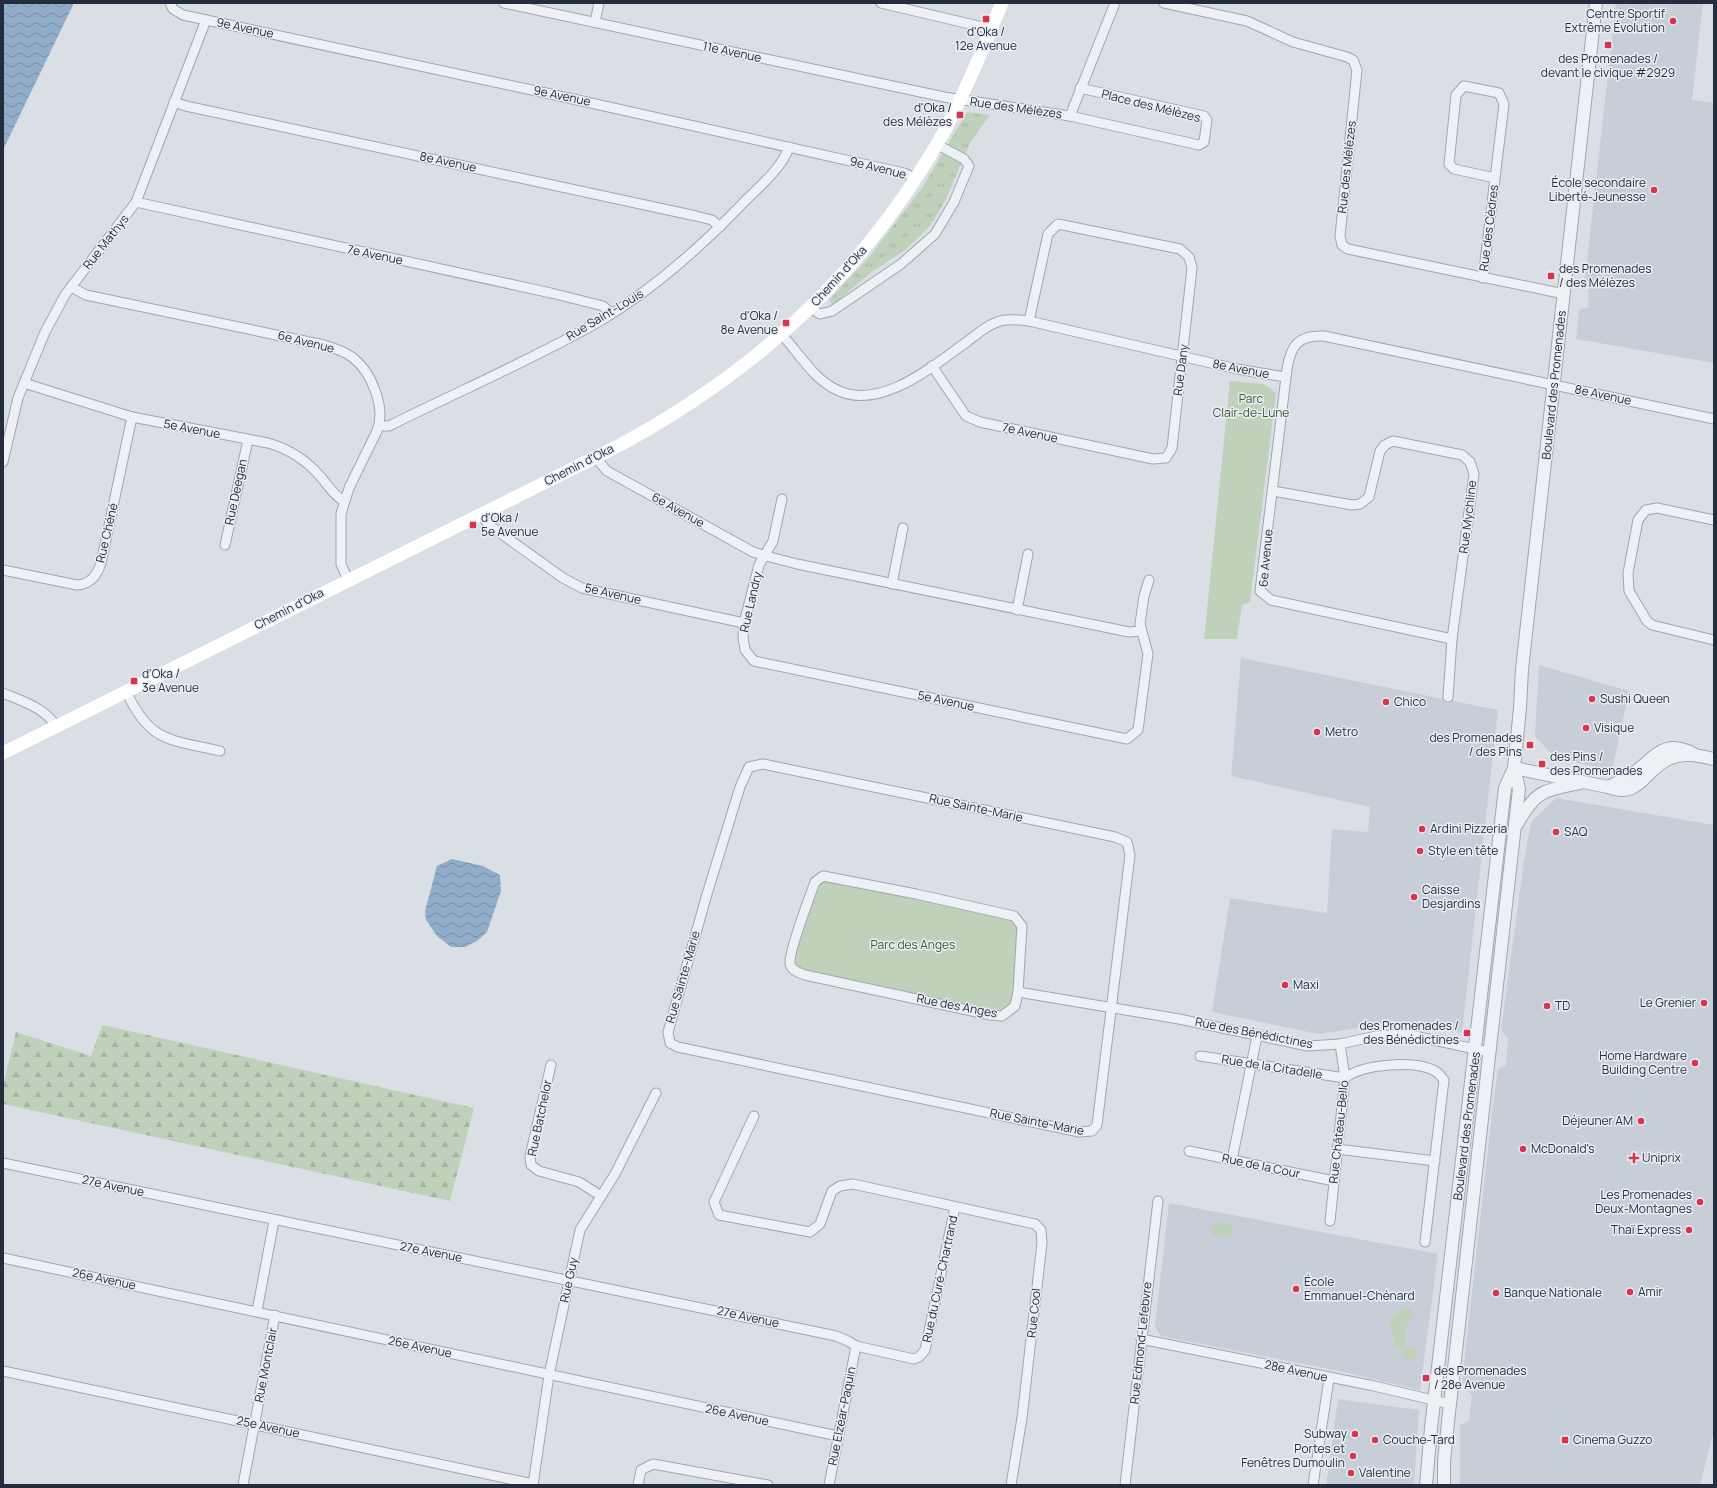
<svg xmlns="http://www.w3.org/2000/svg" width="1717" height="1488" viewBox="0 0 1717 1488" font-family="Manrope,sans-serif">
<defs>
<pattern id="grass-tufts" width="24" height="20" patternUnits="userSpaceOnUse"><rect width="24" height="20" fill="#c0d1bb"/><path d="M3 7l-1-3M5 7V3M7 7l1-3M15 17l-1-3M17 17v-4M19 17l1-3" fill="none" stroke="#a5b4a2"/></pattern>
<pattern id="forest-firs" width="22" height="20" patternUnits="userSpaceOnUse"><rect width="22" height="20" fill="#c0d1bb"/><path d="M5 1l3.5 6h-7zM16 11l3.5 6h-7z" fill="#a5b4a2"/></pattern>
<pattern id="water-waves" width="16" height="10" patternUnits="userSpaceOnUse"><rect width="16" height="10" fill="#92adca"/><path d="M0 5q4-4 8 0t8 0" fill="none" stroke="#778da5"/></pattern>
</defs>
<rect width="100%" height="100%" fill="#dadfe6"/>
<!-- built -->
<g fill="#c8ced8">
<path d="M1616,3h87l-11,97 22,3v260l-138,-24 3,-29 9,-3 1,-23 -4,-6z"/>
<path d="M1241,658l257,52 -36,323 -58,-9 -25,1 -61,9 -106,-22 18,-114 97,15 5,-84 36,3 2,-25 -139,-31z"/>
<path d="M1539,665l90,26 -17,80 -57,-13 -20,-22z"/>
<path d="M1556,798l158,27v605l-14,55h-240v-60l9,-4 3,-25 -10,-15 31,-276 5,-36 8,-4 2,-26 -7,-9 23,-169 7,-39z"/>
<path d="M1169,1203l269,51 -18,136 -81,-19 -178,-35 -5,-7 -1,-4z"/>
<path d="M1338,1399l81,11 -5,75h-88z"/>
</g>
<!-- grass -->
<path fill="url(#grass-tufts)" d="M967,112l23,3 -19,26 -25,58 -16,27 -25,24 -36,24 -37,32 -2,-7 39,-42 53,-69z"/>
<!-- forest -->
<path fill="url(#forest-firs)" d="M102,1025l372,83 -24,93 -447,-97v-19l13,-53 75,24z"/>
<!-- park -->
<g fill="#c0d1bb">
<path d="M1230,381l34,3 12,9 -26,209 -8,3 -5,34h-33z"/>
<path d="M823,876l191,40 8,10 -7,80 -13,10 -208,-46 -2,-18 16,-49z"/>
<path d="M1214,1220l20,5 -4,14 -19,-4z"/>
<path d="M1399,1307l13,2 -1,14h-4l-2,24 13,2 -2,10h-12l-1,-10 -10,-3v-12l-4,-6v-7l9,-8z"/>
</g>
<!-- water -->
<g fill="url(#water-waves)">
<path d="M3,3h71l-71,147z"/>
<path d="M452,859l31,7 17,9 1,16 -14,41 -10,9 -12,6h-14l-14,-11 -11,-16 -1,-9 12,-45z"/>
</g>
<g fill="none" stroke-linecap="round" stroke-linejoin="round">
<defs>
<g id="minor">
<path d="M170,3l3,6 10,6 372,80 349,78 11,5"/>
<path d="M504,3l440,94 126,19 45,-113"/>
<path d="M881,3l110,26"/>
<path d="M1164,3l83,18 46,21 54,15 6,3 4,10 -17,166 2,9 6,4 216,45"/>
<path d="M595,22l4,-19"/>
<path d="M174,102l12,4 510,110 16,4 8,7"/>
<path d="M1070,116l129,29 5,-3 3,-22 -3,-4 -124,-28"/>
<path d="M136,202l415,91 52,13 8,8"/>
<path d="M1483,278l21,-174 -5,-11 -35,-7 -8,9 -7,69 5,5 41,9"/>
<path d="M71,287l15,8 238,50c10,3 20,6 28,12 20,15 34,51 25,74l-28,57 -8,26v50l7,16"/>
<path d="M810,308l10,6 12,-3 69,-47 34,-30 19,-32 15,-36 -5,-7 -28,-15"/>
<path d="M782,335c17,18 30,42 53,54 44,24 99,-24 133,-48 10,-8 23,-19 37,-21 7,-1 16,0 24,1l208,48 48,8"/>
<path d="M932,366l34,50 14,6 173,37 13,-1 6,-10 20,-180 -3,-11 -9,-8 -122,-25 -10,10 -19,87"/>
<path d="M24,383l108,34 136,26c21,6 38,17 52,33 8,9 13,19 24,25"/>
<path d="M379,426h10c70,-35 143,-66 211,-105 54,-32 101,-74 144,-119 16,-16 38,-34 45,-55"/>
<path d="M595,457l12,14 146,81 13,4 31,8 332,68 12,-1"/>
<path d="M3,462l15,-64 27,-66 20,-37 71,-93 70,-182"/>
<path d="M1273,491l79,14 8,-1 9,-7 11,-46 5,-6 8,-4 69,14 8,7 4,12 -22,165 -4,58"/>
<path d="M782,499l-9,42 -14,24 -15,58 -1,14 2,13 9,11 373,78 11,-9 10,-76 -8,-30 4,-28 5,-16"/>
<path d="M481,515l8,10 74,53 19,10 162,35"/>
<path d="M1714,520l-57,-12 -11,2 -8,10 -10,53 1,18 18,30 5,4 62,15"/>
<path d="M225,545l23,-105"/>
<path d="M3,570l74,15c14,-1 20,-10 24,-22l31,-146"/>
<path d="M892,584l11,-56"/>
<path d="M1017,610l11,-56"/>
<path d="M1452,639l-181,-39 -11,-9 27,-222c4,-24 11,-34 37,-33l390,83"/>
<path d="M126,691c24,52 43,48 94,60"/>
<path d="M3,693c19,8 42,15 53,33"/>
<path d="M763,764l352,73 12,5 3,13 -33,270 -5,6 -13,1 -401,-85 -8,-4 -2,-11 39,-138 33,-107 9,-20z"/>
<path d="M823,876l93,18 98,22 8,10 -4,66 -3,14 -13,10 -12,-1 -185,-40c-5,-2 -13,-4 -15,-11 -2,-11 20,-68 25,-82z"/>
<path d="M1018,992l161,27 129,27 32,-2 36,-8 30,-2 83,18"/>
<path d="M1200,1056l145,22c18,-14 70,-18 90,-7 4,2 6,6 9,9l-19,162"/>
<path d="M551,1065l-21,91 1,9 8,6 40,11 22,14"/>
<path d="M754,1116l-40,86 5,13 91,17 10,-8 12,-33 8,-5 13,-2 177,39 5,1 6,6 1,13 -20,175 -11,67"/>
<path d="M1337,1149l98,12"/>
<path d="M1189,1151l145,30"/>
<path d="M1232,1160l25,-124"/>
<path d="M3,1163c277,59 555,115 833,173l12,5 8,5 58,13 5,-2 6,-7 30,-143"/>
<path d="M1330,1221l15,-143 -5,-34"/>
<path d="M3,1258l835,178"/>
<path d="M257,1311l17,-90"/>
<path d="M1141,1339l233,47 76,18"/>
<path d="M3,1371l530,113"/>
<path d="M243,1485l32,-170"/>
<path d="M533,1485l16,-110 31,-145 35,-56 41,-81"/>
<path d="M638,1485l3,-15 12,-6 115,21"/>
<path d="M829,1485l27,-139"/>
<path d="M1125,1485l33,-284"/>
<path d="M1313,1485l16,-106"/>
</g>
<g id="tertiary">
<path d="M1514,768l94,19c33,13 37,-20 63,-29 14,-6 29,-2 43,1"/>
<path d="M1608,787c10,-5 19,-9 27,-15 23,-17 29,-33 59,-18"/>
<path d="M1517,824c19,-34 26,-33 63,-41"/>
<path d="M1426,1485l5,-57 74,-640 9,-20 6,-60 2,-39 74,-666"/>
<path d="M1444,1485v-24l4,-39 71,-633 -5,-21"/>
</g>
</defs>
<!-- minor casing -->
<use href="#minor" stroke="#a0a6b0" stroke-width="11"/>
<!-- tertiary casing -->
<use href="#tertiary" stroke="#a0a6b0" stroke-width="14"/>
<!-- minor -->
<use href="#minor" stroke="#edf0f5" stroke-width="9"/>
<!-- tertiary -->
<use href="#tertiary" stroke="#edf0f5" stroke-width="12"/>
<!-- secondary -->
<path stroke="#fff" stroke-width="13" d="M3,753l617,-308c139,-75 248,-176 325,-315 22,-41 39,-84 57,-127"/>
</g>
<!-- markers -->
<g fill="#d6354b" stroke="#eaeef4" stroke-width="1.5">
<rect x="982" y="15" width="8" height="8" rx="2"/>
<circle cx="1673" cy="21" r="4"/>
<rect x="1604" y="41" width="8" height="8" rx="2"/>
<rect x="956" y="111" width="8" height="8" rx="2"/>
<circle cx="1654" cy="190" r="4"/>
<rect x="1547" y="272" width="8" height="8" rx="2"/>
<rect x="782" y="319" width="8" height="8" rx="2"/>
<rect x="469" y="521" width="8" height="8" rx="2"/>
<rect x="130" y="677" width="8" height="8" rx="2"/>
<circle cx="1592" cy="699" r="4"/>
<circle cx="1386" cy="702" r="4"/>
<circle cx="1586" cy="728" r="4"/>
<circle cx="1317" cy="732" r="4"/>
<rect x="1526" y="741" width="8" height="8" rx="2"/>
<rect x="1538" y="760" width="8" height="8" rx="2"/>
<circle cx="1422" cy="829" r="4"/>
<circle cx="1556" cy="832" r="4"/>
<circle cx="1420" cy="851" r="4"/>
<circle cx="1414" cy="897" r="4"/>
<circle cx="1285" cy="985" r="4"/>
<circle cx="1704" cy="1003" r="4"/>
<circle cx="1547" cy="1006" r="4"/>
<rect x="1463" y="1029" width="8" height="8" rx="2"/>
<circle cx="1695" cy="1063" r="4"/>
<circle cx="1641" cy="1121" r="4"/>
<circle cx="1523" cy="1149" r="4"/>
<path d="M1632 1152h4v4h4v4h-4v4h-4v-4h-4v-4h4z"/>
<circle cx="1700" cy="1202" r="4"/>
<circle cx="1689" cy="1230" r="4"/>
<circle cx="1296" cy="1289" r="4"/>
<circle cx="1630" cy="1292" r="4"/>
<circle cx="1496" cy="1293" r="4"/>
<rect x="1422" y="1374" width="8" height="8" rx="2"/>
<circle cx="1355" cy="1434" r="4"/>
<circle cx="1375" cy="1440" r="4"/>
<rect x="1561" y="1436" width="8" height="8" rx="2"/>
<circle cx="1353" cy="1456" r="4"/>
<circle cx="1351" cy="1473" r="4"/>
</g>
<g text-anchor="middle" stroke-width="3" stroke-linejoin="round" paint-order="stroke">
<!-- poi labels -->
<g font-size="12" fill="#242d3d" stroke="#eaeef4" text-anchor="start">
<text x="1665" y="18" text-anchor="end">Centre Sportif<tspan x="1665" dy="14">Extrême Évolution</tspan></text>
<text x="986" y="36" text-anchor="middle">d'Oka /<tspan x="986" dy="14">12e Avenue</tspan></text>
<text x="1608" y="63" text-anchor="middle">des Promenades /<tspan x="1608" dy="14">devant le civique #2929</tspan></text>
<text x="952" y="112" text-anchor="end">d'Oka /<tspan x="952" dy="14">des Mélèzes</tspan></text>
<text x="1646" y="187" text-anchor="end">École secondaire<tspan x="1646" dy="14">Liberté-Jeunesse</tspan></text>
<text x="1559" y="273">des Promenades<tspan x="1559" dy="14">/ des Mélèzes</tspan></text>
<text x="778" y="320" text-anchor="end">d'Oka /<tspan x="778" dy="14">8e Avenue</tspan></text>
<text x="481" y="522">d'Oka /<tspan x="481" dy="14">5e Avenue</tspan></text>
<text x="142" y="678">d'Oka /<tspan x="142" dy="14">3e Avenue</tspan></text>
<text x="1600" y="703">Sushi Queen</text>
<text x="1394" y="706">Chico</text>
<text x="1594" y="732">Visique</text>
<text x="1325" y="736">Metro</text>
<text x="1522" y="742" text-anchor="end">des Promenades<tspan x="1522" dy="14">/ des Pins</tspan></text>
<text x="1550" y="761">des Pins /<tspan x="1550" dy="14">des Promenades</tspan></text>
<text x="1430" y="833">Ardini Pizzeria</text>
<text x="1564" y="836">SAQ</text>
<text x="1428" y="855">Style en tête</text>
<text x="1422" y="894">Caisse<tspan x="1422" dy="14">Desjardins</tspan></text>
<text x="1293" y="989">Maxi</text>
<text x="1696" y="1007" text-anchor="end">Le Grenier</text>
<text x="1555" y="1010">TD</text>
<text x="1459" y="1030" text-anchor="end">des Promenades /<tspan x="1459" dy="14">des Bénédictines</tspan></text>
<text x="1687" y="1060" text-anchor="end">Home Hardware<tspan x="1687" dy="14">Building Centre</tspan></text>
<text x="1633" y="1125" text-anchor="end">Déjeuner AM</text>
<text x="1531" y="1153">McDonald's</text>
<text x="1642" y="1162">Uniprix</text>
<text x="1692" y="1199" text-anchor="end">Les Promenades<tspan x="1692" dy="14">Deux-Montagnes</tspan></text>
<text x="1681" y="1234" text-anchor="end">Thaï Express</text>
<text x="1304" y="1286">École<tspan x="1304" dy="14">Emmanuel-Chénard</tspan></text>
<text x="1638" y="1296">Amir</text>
<text x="1504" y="1297">Banque Nationale</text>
<text x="1434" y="1375">des Promenades<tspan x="1434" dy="14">/ 28e Avenue</tspan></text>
<text x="1347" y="1438" text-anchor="end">Subway</text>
<text x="1383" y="1444">Couche-Tard</text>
<text x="1573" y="1444">Cinema Guzzo</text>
<text x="1345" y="1453" text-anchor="end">Portes et<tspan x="1345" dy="14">Fenêtres Dumoulin</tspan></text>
<text x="1359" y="1477">Valentine</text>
</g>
<!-- street labels -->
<g font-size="12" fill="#242d3d" stroke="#eaeef4">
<text transform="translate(245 28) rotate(12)" y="4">9e Avenue</text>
<text transform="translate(732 52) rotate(12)" y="4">11e Avenue</text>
<text transform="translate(562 96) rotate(12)" y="4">9e Avenue</text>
<text transform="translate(1151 106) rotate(14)" y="4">Place des Mélèzes</text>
<text transform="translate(1016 108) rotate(8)" y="4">Rue des Mélèzes</text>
<text transform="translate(448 162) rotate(12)" y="4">8e Avenue</text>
<text transform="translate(1347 167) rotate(-84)" y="4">Rue des Mélèzes</text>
<text transform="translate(878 168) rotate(14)" y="4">9e Avenue</text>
<text transform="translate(1489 228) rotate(-83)" y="4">Rue des Cèdres</text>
<text transform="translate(106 242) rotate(-52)" y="4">Rue Mathys</text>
<text transform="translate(375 255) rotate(12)" y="4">7e Avenue</text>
<text transform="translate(839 276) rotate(-48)" y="4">Chemin d'Oka</text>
<text transform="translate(605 315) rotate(-31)" y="4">Rue Saint-Louis</text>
<text transform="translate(306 342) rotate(14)" y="4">6e Avenue</text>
<text transform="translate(1241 369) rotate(11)" y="4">8e Avenue</text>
<text transform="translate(1181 370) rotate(-83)" y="4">Rue Dany</text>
<text transform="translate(1554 385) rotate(-84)" y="4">Boulevard des Promenades</text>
<text transform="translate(1603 395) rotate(12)" y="4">8e Avenue</text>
<text transform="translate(192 429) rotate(11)" y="4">5e Avenue</text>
<text transform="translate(1030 433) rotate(12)" y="4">7e Avenue</text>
<text transform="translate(579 465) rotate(-27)" y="4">Chemin d'Oka</text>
<text transform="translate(236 492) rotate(-78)" y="4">Rue Deegan</text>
<text transform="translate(678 510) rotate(29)" y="4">6e Avenue</text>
<text transform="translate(1468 517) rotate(-83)" y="4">Rue Mychline</text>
<text transform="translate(107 533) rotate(-77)" y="4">Rue Chéné</text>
<text transform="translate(1266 558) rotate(-85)" y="4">6e Avenue</text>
<text transform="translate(613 594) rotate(13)" y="4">5e Avenue</text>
<text transform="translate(751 602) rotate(-77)" y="4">Rue Landry</text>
<text transform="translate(289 609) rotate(-27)" y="4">Chemin d'Oka</text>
<text transform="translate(946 701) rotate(12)" y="4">5e Avenue</text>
<text transform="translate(976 808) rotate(12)" y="4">Rue Sainte-Marie</text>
<text transform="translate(683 977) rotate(-74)" y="4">Rue Sainte-Marie</text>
<text transform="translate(957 1006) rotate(11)" y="4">Rue des Anges</text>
<text transform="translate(1254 1033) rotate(11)" y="4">Rue des Bénédictines</text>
<text transform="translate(1272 1067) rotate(9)" y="4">Rue de la Citadelle</text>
<text transform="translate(540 1118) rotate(-78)" y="4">Rue Batchelor</text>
<text transform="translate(1037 1122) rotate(11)" y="4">Rue Sainte-Marie</text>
<text transform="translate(1467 1126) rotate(-83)" y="4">Boulevard des Promenades</text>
<text transform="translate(1339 1132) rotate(-84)" y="4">Rue Château-Bello</text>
<text transform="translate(1261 1166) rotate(12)" y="4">Rue de la Cour</text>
<text transform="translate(113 1186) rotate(12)" y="4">27e Avenue</text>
<text transform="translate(431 1252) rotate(11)" y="4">27e Avenue</text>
<text transform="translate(104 1279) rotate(12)" y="4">26e Avenue</text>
<text transform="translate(940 1279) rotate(-78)" y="4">Rue du Curé-Chartrand</text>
<text transform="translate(569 1280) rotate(-78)" y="4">Rue Guy</text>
<text transform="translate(1034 1313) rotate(-84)" y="4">Rue Cool</text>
<text transform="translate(748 1317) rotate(12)" y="4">27e Avenue</text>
<text transform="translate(1141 1343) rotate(-84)" y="4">Rue Edmond-Lefebvre</text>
<text transform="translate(420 1347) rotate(12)" y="4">26e Avenue</text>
<text transform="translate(266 1365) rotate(-79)" y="4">Rue Montclair</text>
<text transform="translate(1296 1371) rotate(12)" y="4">28e Avenue</text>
<text transform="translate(737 1415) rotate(12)" y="4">26e Avenue</text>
<text transform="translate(842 1416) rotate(-79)" y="4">Rue Elzéar-Paquin</text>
<text transform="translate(268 1427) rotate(12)" y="4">25e Avenue</text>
</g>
<!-- park labels -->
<g font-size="12" fill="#385930" stroke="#eaeef4">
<text x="1251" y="403">Parc<tspan x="1251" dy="14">Clair-de-Lune</tspan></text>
<text x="913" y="949">Parc des Anges</text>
</g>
</g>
<!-- border -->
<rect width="1717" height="1488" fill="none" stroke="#242d3d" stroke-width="8"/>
</svg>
